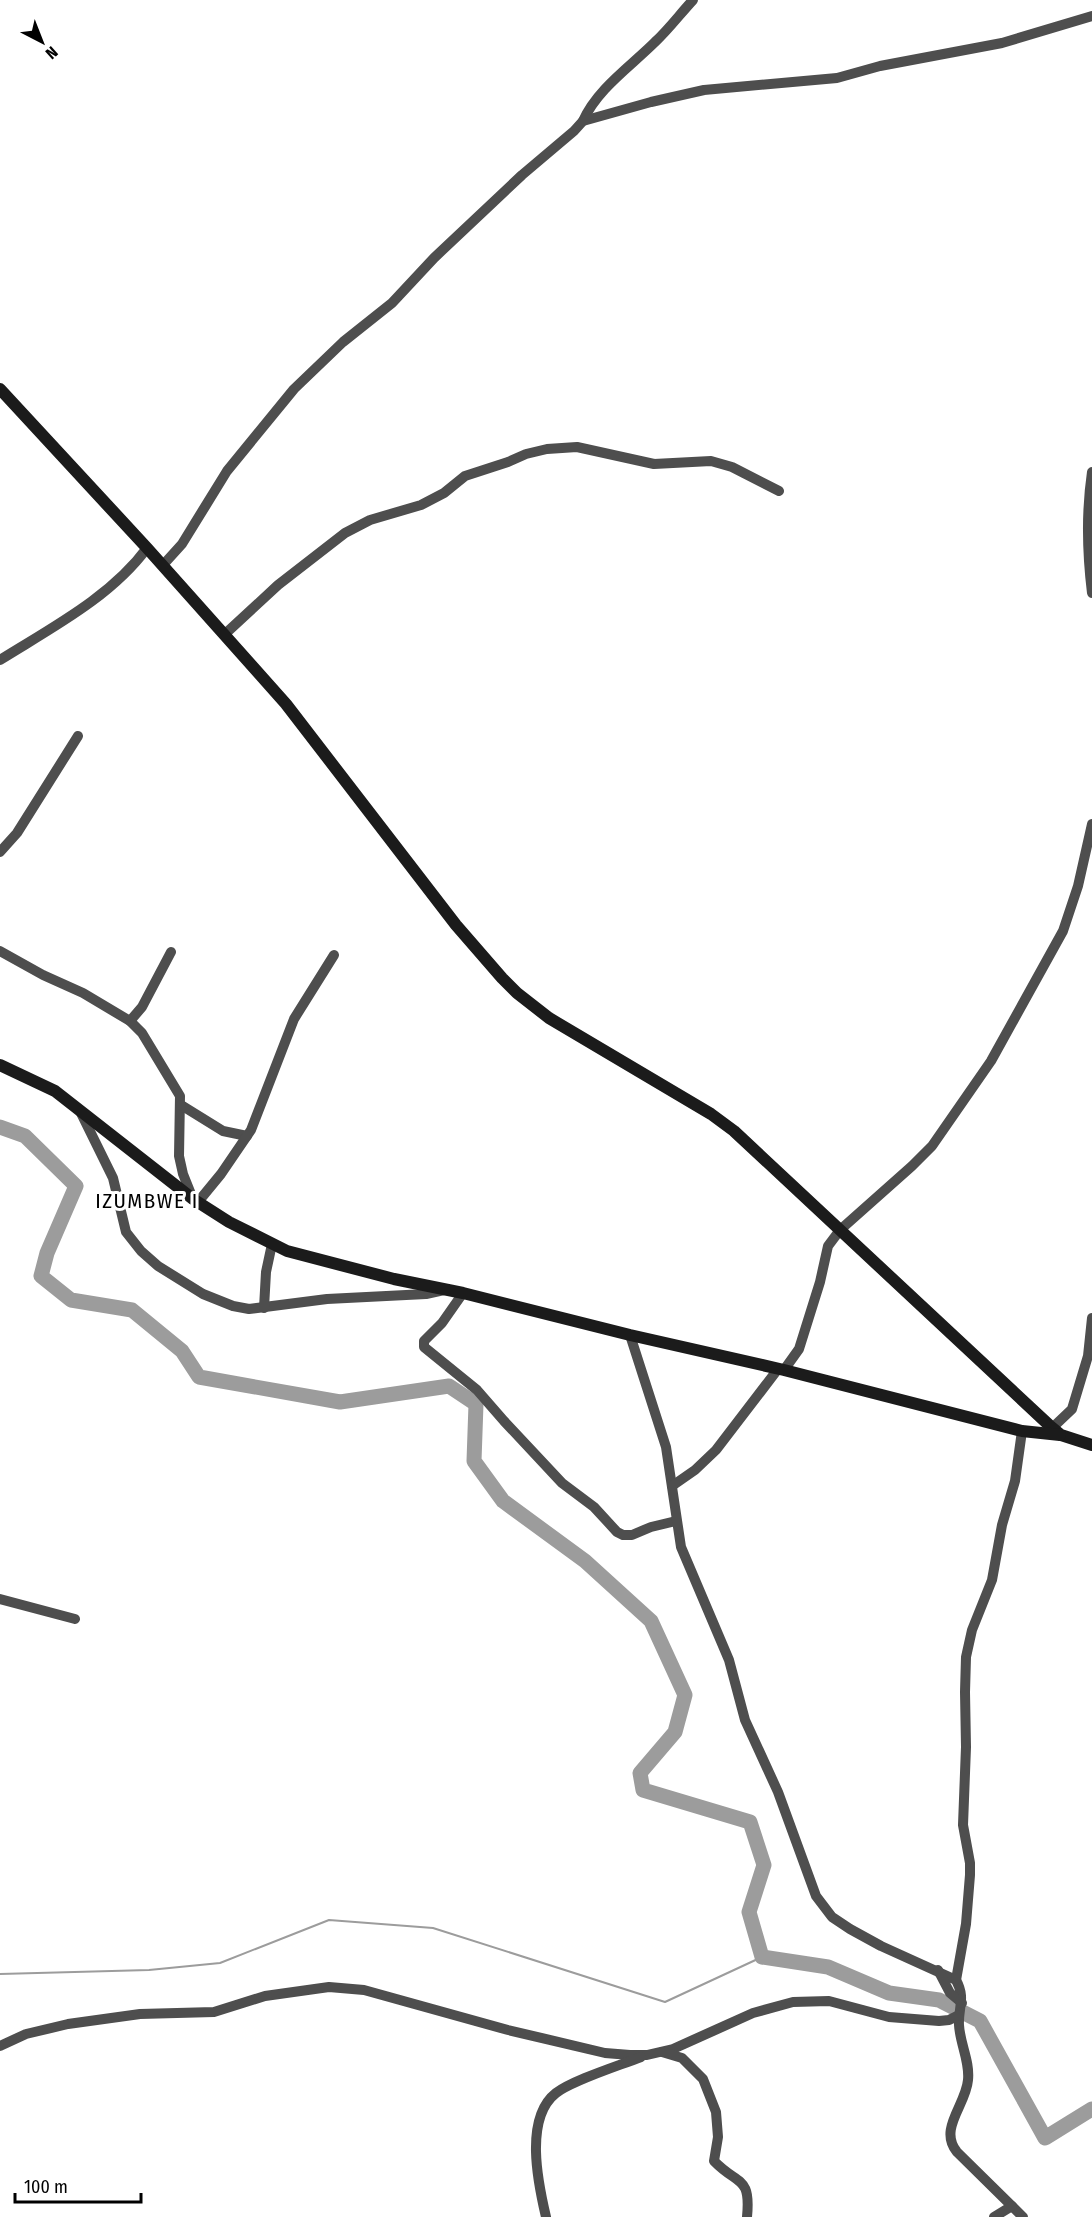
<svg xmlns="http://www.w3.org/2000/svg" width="1092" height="2217" viewBox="0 0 1092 2217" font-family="'Fira Sans Condensed',sans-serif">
<rect width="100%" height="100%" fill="#fff"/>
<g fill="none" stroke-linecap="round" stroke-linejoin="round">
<!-- stream -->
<path stroke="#9c9c9c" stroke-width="2" d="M0,1974l149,-4 71,-7 109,-43 104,8 232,74 97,-45"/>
<!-- river -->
<path stroke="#9c9c9c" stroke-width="15" d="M0,1127l25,9 51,50 -29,67 -6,23 30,24 61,10 50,41 17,26 141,25 109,-16 27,18 -2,57 29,40 82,60 66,60 34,74 -10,37 -35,41 3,17 107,32 14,43 -15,47 13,45 66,10 61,26 50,7 41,21 65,117 47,-29"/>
<!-- street -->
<g stroke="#4e4e4e" stroke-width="10">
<path d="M583,121c14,-32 48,-55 72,-79 14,-13 25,-28 38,-42"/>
<path d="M1092,472c-6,41 -5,80 0,121"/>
<path d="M163,565l19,-21 45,-73 67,-82 49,-47 49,-39 42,-45 88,-83 52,-44 9,-10 68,-19 53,-12 133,-12 43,-12 122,-23 90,-27"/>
<path d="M225,634l53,-49 67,-52 25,-13 51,-15 23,-12 21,-17 43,-14 18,-8 21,-5 30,-2 77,17 57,-3 21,6 47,24"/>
<path d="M0,660c51,-32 111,-63 147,-112"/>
<path d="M0,852l17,-19 61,-97"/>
<path d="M0,951l43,24 40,18 47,28 12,12 38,63 -1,60 4,18 10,25"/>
<path d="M130,1021l12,-14 29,-55"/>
<path d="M181,1105l42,26 24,5"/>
<path d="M81,1113l32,65 13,54 15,19 17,15 45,28 30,12 16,3 78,-10 99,-5 18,-4"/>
<path d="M198,1202l23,-28 30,-44 43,-111 40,-64"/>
<path d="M463,1293l-21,30 -18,18v6l53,43 27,31 58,62 32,24 23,25 6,3h9l19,-8 25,-6"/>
<path d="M264,1308l2,-36 6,-28"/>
<path d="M630,1335l36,112 15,100 48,113 16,60 33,72 38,104 16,21 18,12 31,17 75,34c10,18 2,28 3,45 1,19 11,36 9,55 -2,25 -30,49 -11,72l66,65"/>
<path d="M784,1370l15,-21 21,-67 8,-36 12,-16 72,-64 20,-20 59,-85 72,-130 15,-45 14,-62"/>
<path d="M1052,1428l20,-19 16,-53 4,-38"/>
<path d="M672,1486l23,-16 21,-20 62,-81"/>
<path d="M0,1599l75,20"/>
<path d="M938,1970l12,23 12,10"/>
<path d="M956,1980l10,-56 4,-49v-12l-7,-38 3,-78 -1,-55 1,-35 6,-27 20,-50 10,-55 13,-44 7,-50"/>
<path d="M0,2046l26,-12 42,-10 72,-10 74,-2 51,-16 64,-9 35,3 144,40 97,23 25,2h17l26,-6 80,-36 40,-11 36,-1 60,16 50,4 10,-1 10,-5"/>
<path d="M662,2052l20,6 21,21 13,33 2,25 -4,24c24,25 37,14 33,56"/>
<path d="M546,2217c-8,-34 -22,-99 10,-124 17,-13 62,-27 85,-36"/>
<path d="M994,2217l18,-11"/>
</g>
<!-- secondary -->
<g stroke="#1b1b1b" stroke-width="12">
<path d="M0,389l147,159 139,156 170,221 46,53 15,15 32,25 162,96 23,17 315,294 12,10 31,10"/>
<path d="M0,1065l55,26 138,108 36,23 58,29 107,28 69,14 167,42 154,35 238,61 38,4"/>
</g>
</g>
<g text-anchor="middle" stroke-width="6" stroke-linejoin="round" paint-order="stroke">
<!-- quarter labels -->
<g font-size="21" letter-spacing="1.5" fill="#000" stroke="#fff">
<text x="147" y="1208">IZUMBWE I</text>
</g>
</g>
<!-- north arrow -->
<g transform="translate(42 42) rotate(138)" stroke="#ffffff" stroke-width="4.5" paint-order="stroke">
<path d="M0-4.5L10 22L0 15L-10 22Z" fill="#000000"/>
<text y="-9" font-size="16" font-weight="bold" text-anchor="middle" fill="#000000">N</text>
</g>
<!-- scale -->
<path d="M15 2193v9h126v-9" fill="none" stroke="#000000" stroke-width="3"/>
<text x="24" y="2193" font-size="18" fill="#000000" stroke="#ffffff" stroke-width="4.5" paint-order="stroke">100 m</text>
</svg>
